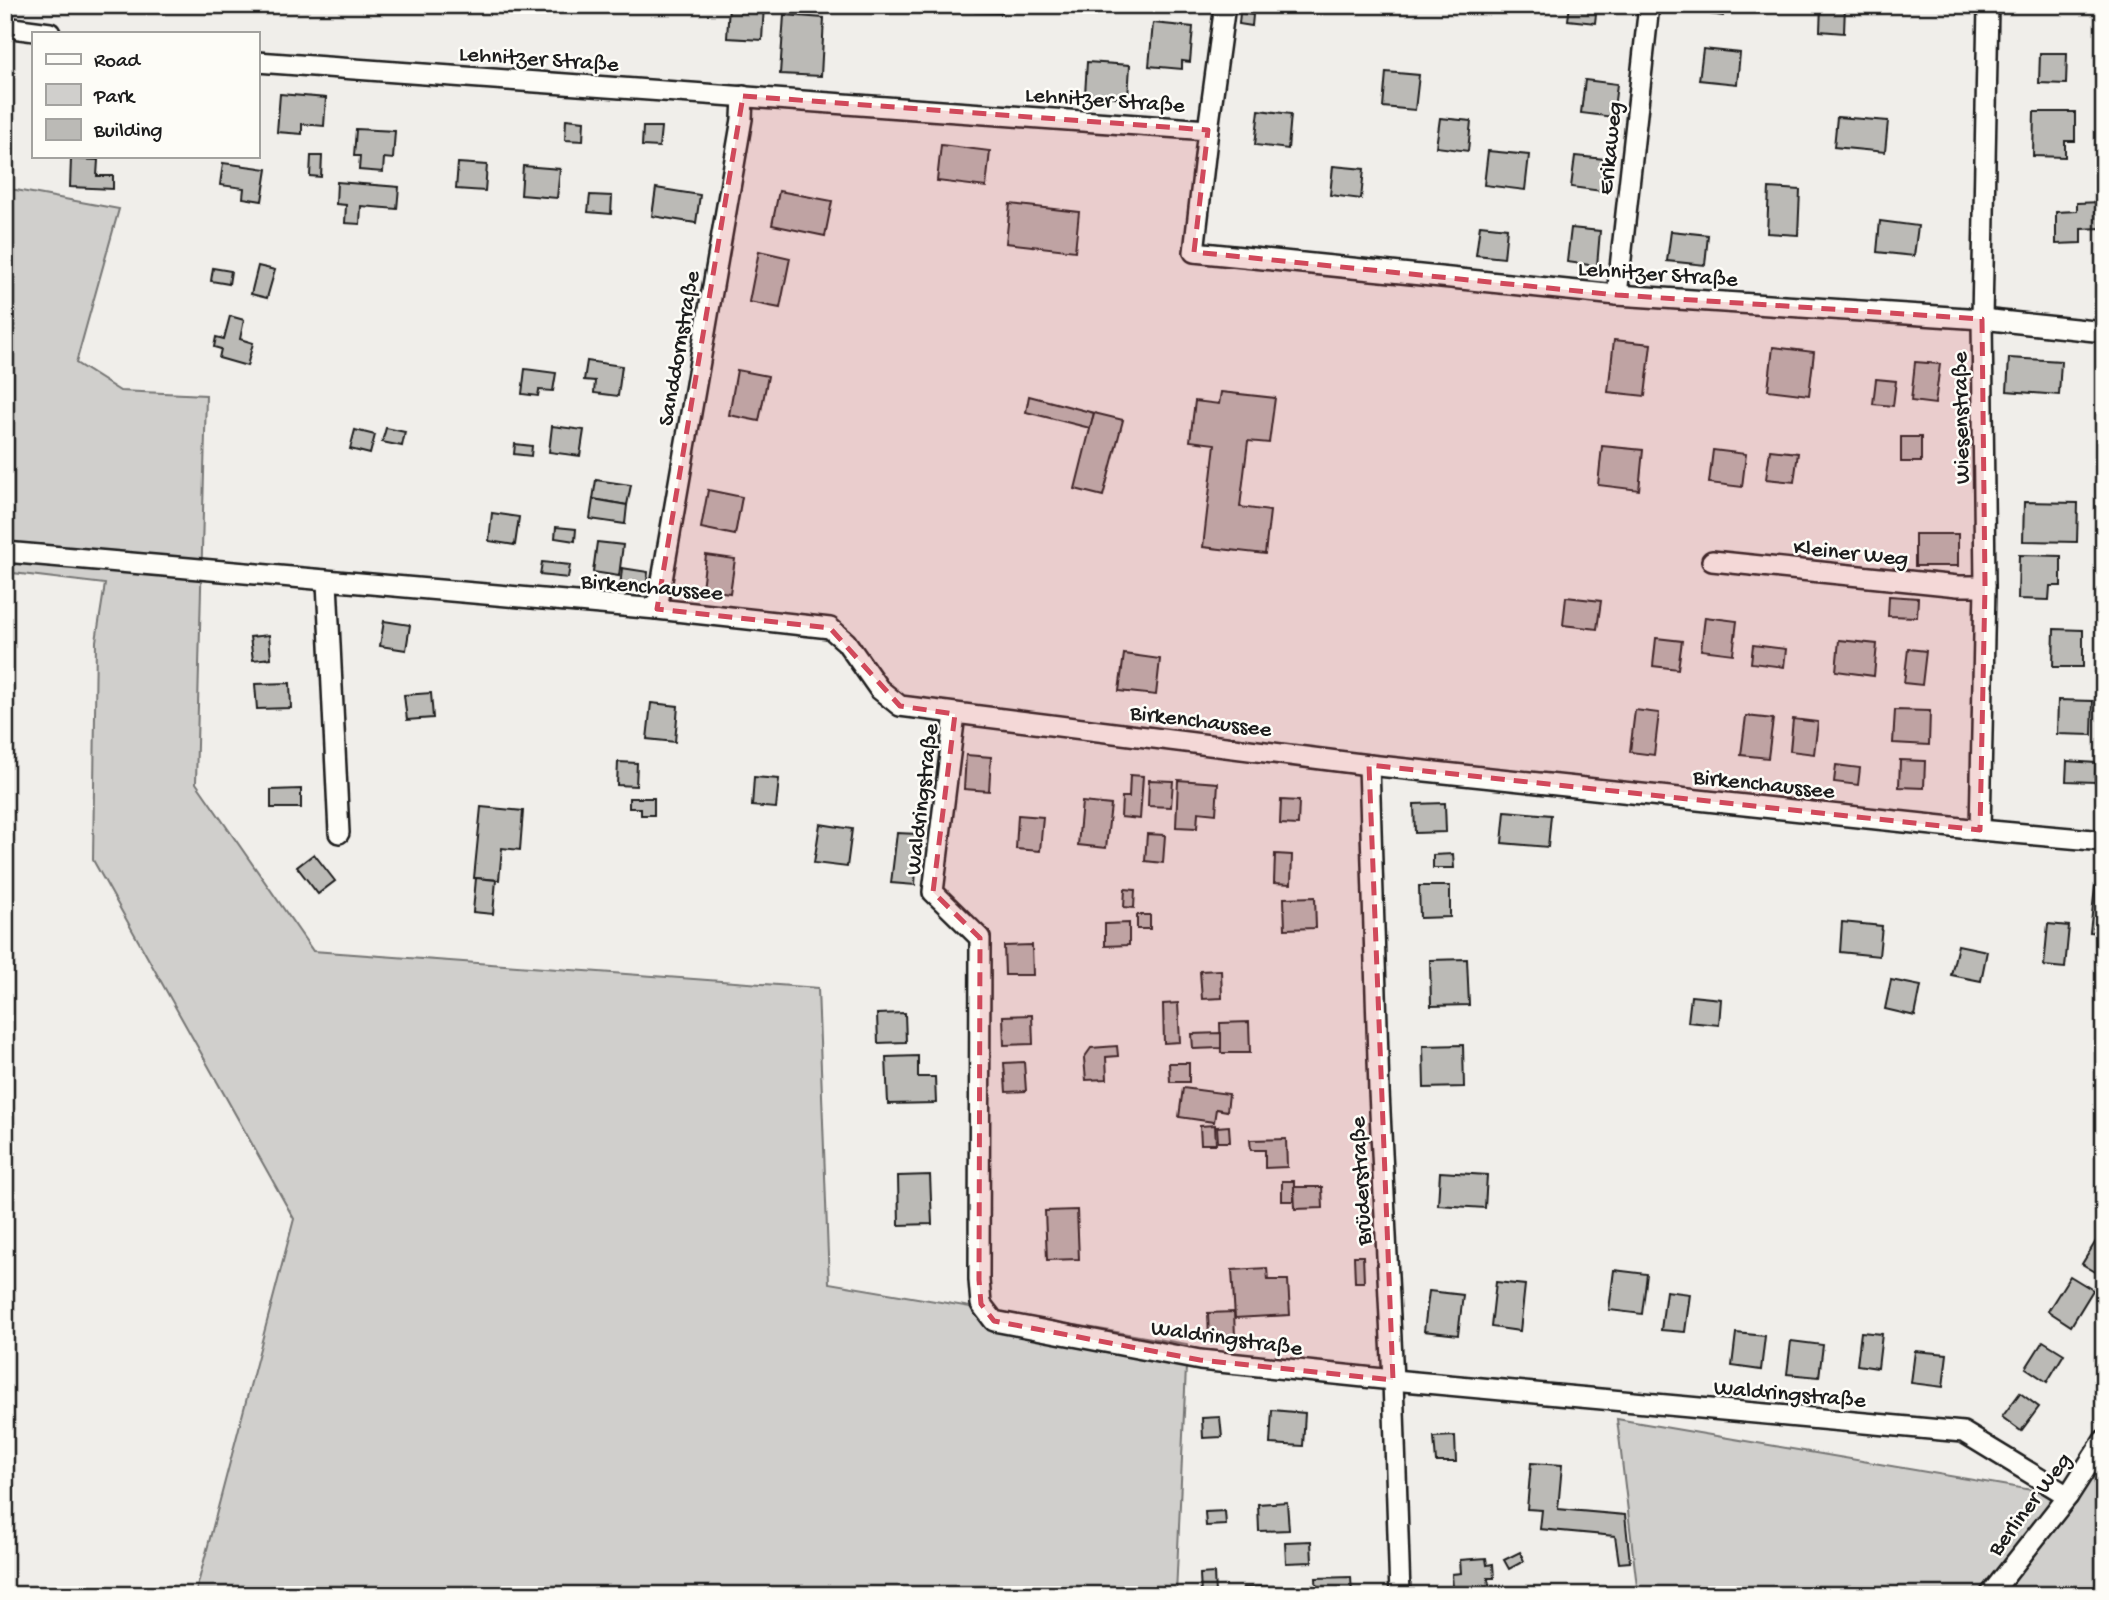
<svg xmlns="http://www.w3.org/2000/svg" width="2109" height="1600" viewBox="0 0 2109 1600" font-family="'Gochi Hand',sans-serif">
<rect width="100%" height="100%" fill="#f0eeea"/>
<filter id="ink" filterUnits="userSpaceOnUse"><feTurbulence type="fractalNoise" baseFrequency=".0143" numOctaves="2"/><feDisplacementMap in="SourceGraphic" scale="14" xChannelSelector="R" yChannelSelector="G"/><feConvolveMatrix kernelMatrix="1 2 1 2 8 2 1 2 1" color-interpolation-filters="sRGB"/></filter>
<g filter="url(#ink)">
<!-- green -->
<g fill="#d0cfcc" stroke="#767674" stroke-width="2">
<path d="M5,188l114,21 -43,154 44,28 86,4 -10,388 117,168 505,37 11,295 358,61 -11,251h-981l99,-376 -201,-359 3,-219 9,-57 -100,-12z"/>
<path d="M1617,1419l450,77 37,-54v153h-466z"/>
</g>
<!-- building -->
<g fill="#bbbab6" stroke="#1c1c1c" stroke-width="2">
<path d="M729,5h35l-2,35 -35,-2z"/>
<path d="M850,5h29v8l-29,-2z"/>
<path d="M976,5h26v8l-27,-1z"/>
<path d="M1570,5h27l-2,18 -27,-3z"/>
<path d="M1686,5h39l-2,11 -37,-5z"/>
<path d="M1821,5h24l-1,28 -24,-2z"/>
<path d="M1240,13l13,2 -1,11 -13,-2z"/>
<path d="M784,15l40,3 -3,58 -41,-2z"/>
<path d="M1153,23l40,4 -3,35 -8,-1v8l-33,-3z"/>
<path d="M1703,49l37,4 -3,31 -38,-4z"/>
<path d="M2040,53h27l-1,31 -27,-1z"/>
<path d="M1087,62l43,3 -2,33 -43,-3z"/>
<path d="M1386,72l33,3 -4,35 -32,-3z"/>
<path d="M1585,80l32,4 -4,33 -32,-4z"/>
<path d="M280,94l46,4 -2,28 -22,-2v10l-25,-2z"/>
<path d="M1259,110l32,4 -3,35 -33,-4z"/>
<path d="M2034,112h41v29h-10v16l-32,-1z"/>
<path d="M1837,117l51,4 -3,31 -51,-5z"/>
<path d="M1440,118l31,3 -3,30 -32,-4z"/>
<path d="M566,119l18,2 -1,20 -18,-1z"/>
<path d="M643,127h18l-2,20 -17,-1z"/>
<path d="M356,129l39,2 -2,28 -9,-1 -1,14 -24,-2 1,-14h-6z"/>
<path d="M941,145l49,6 -4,36 -49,-6z"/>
<path d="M1488,151l41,4 -4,35 -41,-5z"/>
<path d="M311,156h11l-1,21 -11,-1z"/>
<path d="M1575,156l30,3 -4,32 -30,-4z"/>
<path d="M71,159l27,1 -1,16h16v13l-43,-2z"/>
<path d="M223,163l44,6 -5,32 -19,-3 1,-10 -24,-3z"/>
<path d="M458,163l29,2 -2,26 -29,-2z"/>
<path d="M523,166l37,3 -3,29 -36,-3z"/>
<path d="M1333,166l31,3 -3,30 -31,-4z"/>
<path d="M337,182l62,5 -2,22 -36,-3 -1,18 -15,-1 1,-18 -10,-1z"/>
<path d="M656,188l44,7 -4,28 -44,-7z"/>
<path d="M1769,188l31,2 -2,45 -31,-2z"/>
<path d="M779,191l53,10 -7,35 -53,-11z"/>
<path d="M590,195l22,1 -1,18 -23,-2z"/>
<path d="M2101,202v26l-20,1v14l-25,1v-32l21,-1v-8z"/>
<path d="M1010,204l69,8 -4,39 -69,-8z"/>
<path d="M1880,221l38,5 -4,30 -37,-4z"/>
<path d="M1480,225l27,3 -3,30 -28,-3z"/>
<path d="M1571,228l29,3 -3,35 -30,-4z"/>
<path d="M1671,231l37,4 -3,30 -38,-4z"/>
<path d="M759,251l31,7 -10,50 -31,-6z"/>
<path d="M258,266l17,4 -8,28 -16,-4z"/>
<path d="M213,268l18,3 -2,13 -18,-3z"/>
<path d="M230,316l14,4 -4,19 13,4 -6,23 -28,-8 2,-9 -7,-2 2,-10 8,2z"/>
<path d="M1614,340l37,4 -6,52 -37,-4z"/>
<path d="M1773,347l41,5 -5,43 -41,-5z"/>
<path d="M2009,358l52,3 -2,34 -52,-4z"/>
<path d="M587,361l35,5 -4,30 -24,-3 1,-12 -11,-1z"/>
<path d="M1915,362l25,2 -5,40 -24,-3z"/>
<path d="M525,369l31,4 -3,18 -14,-1 -1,6 -16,-2z"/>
<path d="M737,370l31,6 -9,45 -30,-6z"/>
<path d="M1876,379l20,2 -3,25 -20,-2z"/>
<path d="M1221,392l54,6 -6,45 -21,-2 -8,66 30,4 -5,43 -62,-7 12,-103 -25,-3 5,-40 24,3z"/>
<path d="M2101,394h3v43l-6,-1z"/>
<path d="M1029,396l65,17 -4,15 -64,-16z"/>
<path d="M1094,413l29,7 -20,76 -28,-7z"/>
<path d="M552,426l32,4 -4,26 -31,-4z"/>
<path d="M386,428l19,4 -3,14 -20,-4z"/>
<path d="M355,430l20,5 -5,19 -20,-5z"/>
<rect x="1901" y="437" width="20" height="25"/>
<path d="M515,444l17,2 -1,10 -17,-2z"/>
<path d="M1602,446l41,4 -4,40 -41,-5z"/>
<path d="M1713,450l33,4 -4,33 -33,-4z"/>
<path d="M1770,450l28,3 -4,29 -28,-3z"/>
<path d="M596,480l35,5 -4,20 -34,-6z"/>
<path d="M708,490l34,7 -7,38 -34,-7z"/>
<path d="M593,499l34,6 -2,19 -35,-5z"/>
<path d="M2024,502l54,1 -1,39 -54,-1z"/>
<path d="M492,513l27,4 -4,28 -26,-4z"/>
<path d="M556,527l20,2 -1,12 -20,-3z"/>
<rect x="1915" y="534" width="43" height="32"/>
<path d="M597,542l26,3 -4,31 -26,-4z"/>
<path d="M706,555l29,4 -5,34 -28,-4z"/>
<path d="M2019,555l42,1v30h-11l-1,14 -31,-1z"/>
<path d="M542,562l28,3 -2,13 -28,-3z"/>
<path d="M622,568l26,4 -2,19 -26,-3z"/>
<path d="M1889,596l29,2 -1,19 -29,-1z"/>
<path d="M1566,597l35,4 -4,28 -34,-4z"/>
<path d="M1705,617l32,4 -4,33 -32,-4z"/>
<path d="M384,621l26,4 -4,25 -26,-4z"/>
<path d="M2054,629l29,1v37h-30z"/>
<path d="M269,635l2,23 -18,2 -3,-23z"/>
<path d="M1656,638l26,3 -4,28 -25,-3z"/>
<path d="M1839,640l38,4 -3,32 -38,-5z"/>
<path d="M1753,645l33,4 -2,18 -33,-4z"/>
<path d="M1908,649l18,2 -4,34 -18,-2z"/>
<path d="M1124,654l36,5 -4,36 -37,-4z"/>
<path d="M290,683l1,25 -34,1 -2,-25z"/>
<path d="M431,693l2,25 -26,2 -3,-25z"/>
<path d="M2058,700l35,1 -1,34 -35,-1z"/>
<path d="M651,703l27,3 -3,36 -28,-3z"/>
<path d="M1635,710l24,3 -5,42 -24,-3z"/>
<path d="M1895,710l35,1 -1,34 -36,-2z"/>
<path d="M1746,716l27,3 -5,39 -27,-3z"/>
<path d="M1793,719l25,3 -4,32 -24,-3z"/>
<path d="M966,755l25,2 -2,34 -25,-2z"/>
<path d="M1900,760l25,1 -1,27 -25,-1z"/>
<path d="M2067,761l29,2 -1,19 -29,-1z"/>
<path d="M618,762l19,1 -1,23 -19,-1z"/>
<path d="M1836,765l24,3 -2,17 -24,-3z"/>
<path d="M1130,775l13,1 -3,43 -19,-2 1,-20h7z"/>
<path d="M754,777l25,2 -3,29 -24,-2z"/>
<path d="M1149,780l24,1 -2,26 -23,-1z"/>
<path d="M1178,780l40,3 -2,31 -18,-2 -1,16 -21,-1z"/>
<path d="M301,789v19h-30v-18z"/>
<path d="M629,798h25v17h-13v-7h-12z"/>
<path d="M1281,800l18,1 -1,24 -18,-1z"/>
<path d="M1082,802l29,3 -5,43 -28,-3z"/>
<path d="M1445,803l1,29 -31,1 -1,-29z"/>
<path d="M481,807l42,4 -3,39 -18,-2 -3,32 -25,-2z"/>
<path d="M1505,811l46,4 -3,32 -46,-4z"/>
<path d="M1018,815l25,2 -3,34 -24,-2z"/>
<path d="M820,824l32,5 -5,38 -33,-4z"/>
<path d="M897,833l21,1 -3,51 -24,-2z"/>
<path d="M1147,834l18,1 -2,28 -18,-2z"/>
<path d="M314,854l21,27 -17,13 -21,-27z"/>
<path d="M1275,854l17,1 -1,29 -17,-1z"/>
<path d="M1453,854l1,14h-21v-13z"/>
<path d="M476,878l20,2 -3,34 -20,-2z"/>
<path d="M1419,886h31v31l-30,1z"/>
<path d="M2095,887h9v46l-14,-1z"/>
<path d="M1125,889l10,1 -1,18 -10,-1z"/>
<path d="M1315,897l1,31 -31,1 -1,-31z"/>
<rect x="1137" y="915" width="13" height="14"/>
<path d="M1842,922l40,4 -3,30 -39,-4z"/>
<path d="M1129,923v22l-24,1v-22z"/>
<path d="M2048,924l21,2 -4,42 -21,-2z"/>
<path d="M1032,945l1,30h-28l-1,-29z"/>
<path d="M1958,945l29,6 -6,30 -30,-6z"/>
<path d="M1467,959l2,46 -38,1 -1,-46z"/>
<path d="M1221,970l1,28 -20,1 -2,-28z"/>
<path d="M1891,980l30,6 -6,30 -30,-7z"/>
<path d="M1691,996l30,3 -2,26 -31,-3z"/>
<path d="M1178,1003l2,39 -16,1 -1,-39z"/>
<path d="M905,1013l1,29 -28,1 -1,-29z"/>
<path d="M1032,1015l1,29 -29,1 -1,-29z"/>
<path d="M1249,1022l1,31h-29l-1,-30z"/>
<path d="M1221,1033v15l-28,1 -1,-15z"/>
<path d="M1463,1045l1,42 -40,1 -1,-42z"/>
<path d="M1117,1046l1,10 -12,1 1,22 -21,1 -2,-22 7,-10z"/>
<path d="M918,1056v21h17l1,26 -48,1 -2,-47z"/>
<path d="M1024,1062l2,29 -20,1 -2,-29z"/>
<path d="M1169,1063h20v19h-19z"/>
<path d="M1183,1088l46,6 -2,17 -11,-2 -2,13 -35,-5z"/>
<path d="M1215,1125l1,19h-15l-1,-18z"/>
<path d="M1229,1126l1,16h-12l-1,-15z"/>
<path d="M1286,1139l1,28 -22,1v-18h-14l-1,-10z"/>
<path d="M1440,1172l47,3 -2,33 -47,-3z"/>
<path d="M930,1175l2,49 -33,1 -1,-49z"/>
<rect x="1282" y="1181" width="12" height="20"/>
<path d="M1294,1187h28l1,21 -28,1z"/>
<path d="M1077,1210l2,49 -32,1 -2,-49z"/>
<path d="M2104,1228v49l-22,-13z"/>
<path d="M1354,1256h9l1,26h-9z"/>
<path d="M1267,1268l1,12h20l2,35 -55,3 -3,-48z"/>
<path d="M1614,1270l33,4 -5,40 -33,-4z"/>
<path d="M2070,1276l23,14 -22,36 -23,-15z"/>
<path d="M1496,1282l29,3 -5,46 -29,-4z"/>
<path d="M1429,1291l34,4 -5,40 -34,-4z"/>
<path d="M1666,1291l24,3 -5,38 -24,-2z"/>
<path d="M1234,1312l1,25 -26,1 -1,-25z"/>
<path d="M1861,1332l21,2 -4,34 -21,-3z"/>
<path d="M1736,1333l29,3 -4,34 -29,-4z"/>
<path d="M1791,1341l32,4 -4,32 -32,-3z"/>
<path d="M2043,1341l21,13 -17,28 -21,-14z"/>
<path d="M1915,1351l32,3 -4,33 -32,-4z"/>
<path d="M2020,1393l19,14 -18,24 -19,-14z"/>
<path d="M1272,1410l33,3 -2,33 -33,-2z"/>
<path d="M1220,1417l2,20 -19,1 -1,-20z"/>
<path d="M1455,1436l1,26h-20l-2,-25z"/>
<path d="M1531,1463l31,2 -4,44 67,6 5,47 -11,1 -4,-27 -75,-7 2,-19 -15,-1z"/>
<path d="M1287,1502l2,28 -30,1 -1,-27z"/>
<path d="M1225,1511l1,14 -20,1 -1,-14z"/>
<path d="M1311,1541l1,21 -26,1 -1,-21z"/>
<path d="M1520,1552l4,9 -15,8 -5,-9z"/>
<path d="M1486,1558l1,7 6,-1 1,14h-6l2,14 -27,3 -1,-7 -9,1 -1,-15 9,-1 -1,-13z"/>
<path d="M1214,1573l1,21 -14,1 -1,-21z"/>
<path d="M1351,1577l1,18h-35l-1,-17z"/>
<path d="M1277,1586v9h-33l-1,-7z"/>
</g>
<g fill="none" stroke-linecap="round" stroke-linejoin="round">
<defs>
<g id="street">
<path d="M5,27l45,6"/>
<path d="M257,62l951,68 -14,122 423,43 365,24 122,13"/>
<path d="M1208,130l17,-125"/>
<path d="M1617,295l32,-290"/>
<path d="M5,552l652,57 173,19 16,14 33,47 21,17 469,59 611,65 124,11"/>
<path d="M1712,561l246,25h27"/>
<path d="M327,582l12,251"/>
<path d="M657,609l85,-490 1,-23"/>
<path d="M955,714l-22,178 47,46 -1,342 2,24 13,17 206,39 193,20 570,52 105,64"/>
<path d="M1369,765l10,326 14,289 7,215"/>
<path d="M1980,830l5,-244 -3,-267 6,-314"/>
<path d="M1990,1595l78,-99 36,-56"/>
</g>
</defs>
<!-- street casing -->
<use href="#street" stroke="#1c1c1c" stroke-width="24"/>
<!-- street -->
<use href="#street" stroke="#fdfcf7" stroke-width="19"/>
</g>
</g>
<!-- marked area -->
<path fill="#d1495b" fill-opacity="0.2" stroke="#d1495b" stroke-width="5" stroke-dasharray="14 9" stroke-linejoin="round" d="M743,96l465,34 -14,122 423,43 365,24 3,267 -5,244 -611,-65 24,615 -193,-20 -206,-39 -13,-17 -2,-24 1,-342 -47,-46 22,-178 -55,-8 -70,-78 -173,-19z"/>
<g text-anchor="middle" stroke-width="5" stroke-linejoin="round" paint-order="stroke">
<!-- street labels -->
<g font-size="23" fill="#1c1c1c" stroke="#fdfcf7">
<text transform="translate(539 57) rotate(4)" y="8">Lehnitzer Straße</text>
<text transform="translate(1105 98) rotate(4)" y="8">Lehnitzer Straße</text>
<text transform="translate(1608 148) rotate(-84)" y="8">Erikaweg</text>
<text transform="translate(1658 272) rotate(4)" y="8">Lehnitzer Straße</text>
<text transform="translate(677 348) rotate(-80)" y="8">Sanddornstraße</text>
<text transform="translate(1959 418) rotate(-91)" y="8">Wiesenstraße</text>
<text transform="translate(1851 551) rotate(6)" y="8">Kleiner Weg</text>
<text transform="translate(652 585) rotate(5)" y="8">Birkenchaussee</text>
<text transform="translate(1201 719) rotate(7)" y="8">Birkenchaussee</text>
<text transform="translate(1764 782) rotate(6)" y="8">Birkenchaussee</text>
<text transform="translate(920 799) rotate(-83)" y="8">Waldringstraße</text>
<text transform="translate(1359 1181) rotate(-93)" y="8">Brüderstraße</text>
<text transform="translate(1227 1336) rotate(8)" y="8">Waldringstraße</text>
<text transform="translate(1790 1392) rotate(5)" y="8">Waldringstraße</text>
<text transform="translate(2028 1503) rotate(-53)" y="8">Berliner Weg</text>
</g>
</g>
<!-- margin -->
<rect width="2109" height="1600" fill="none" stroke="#fdfcf7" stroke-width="28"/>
<rect x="14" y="14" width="2081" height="1572" fill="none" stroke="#1c1c1c" stroke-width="2.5" filter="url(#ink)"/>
<!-- legend -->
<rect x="32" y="32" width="228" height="126" fill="#fdfcf7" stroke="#a3a29f" stroke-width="2"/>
<rect x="46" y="54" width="35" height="10" fill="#fdfcf7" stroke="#a3a29f" stroke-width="2"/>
<text x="94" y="66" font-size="21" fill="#1c1c1c">Road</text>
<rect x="46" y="84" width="35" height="21" fill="#d0cfcc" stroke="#a3a29f" stroke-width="2"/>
<text x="94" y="102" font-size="21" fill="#1c1c1c">Park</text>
<rect x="46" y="119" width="35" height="21" fill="#bbbab6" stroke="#a3a29f" stroke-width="2"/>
<text x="94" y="136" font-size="21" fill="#1c1c1c">Building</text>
</svg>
